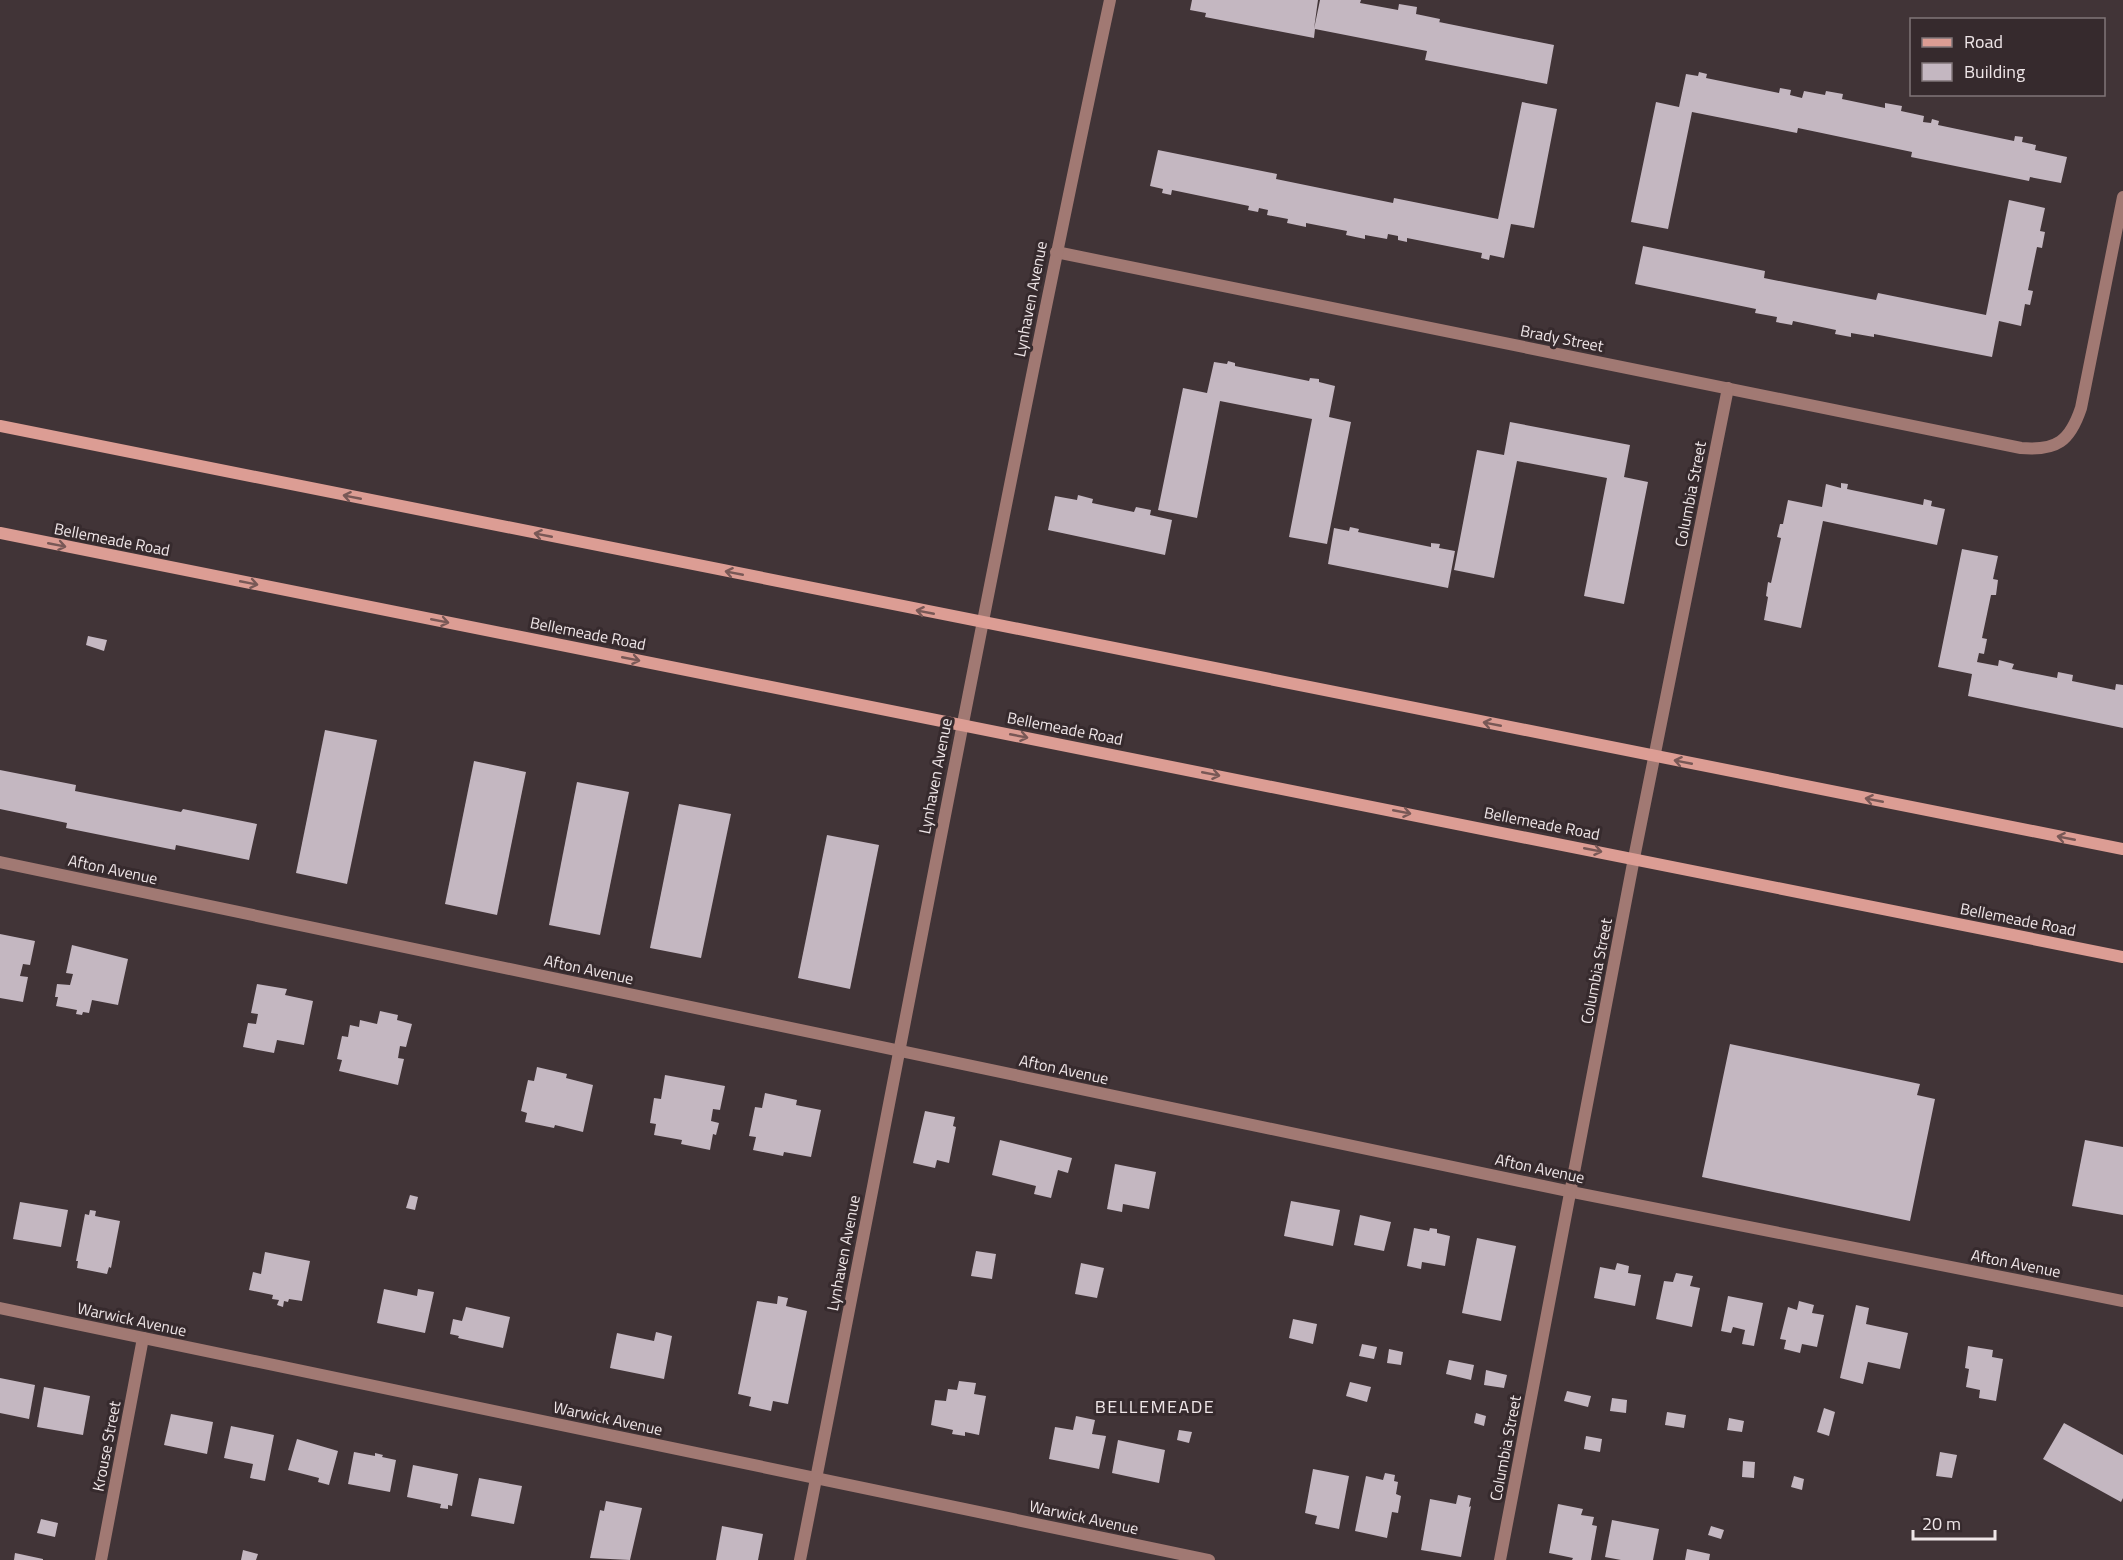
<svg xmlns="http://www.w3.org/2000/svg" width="2123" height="1560" viewBox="0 0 2123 1560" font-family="'Titillium Web',sans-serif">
<rect width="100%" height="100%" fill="#413437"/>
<!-- building -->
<g fill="#c4b7c1">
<path d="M1192,0h126l-4,29 6,-29h41l-1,3 38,7 1,-6 18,3 -1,7 24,5 -7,34 6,-31 115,23 -7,39 -122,-24 2,-9 -112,-22 -1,9 -109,-21 1,-4 -16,-3z"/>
<path d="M1699,72l8,2 -1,4 73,15 1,-5 11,2 -1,5 12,3 2,-7 21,4 1,-4 17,3 -1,5 43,9v-5l17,3 -1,5 23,5 -1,6 8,1 1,-4 7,2 -1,4 76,16 1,-5 8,1 -1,5 14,3 -1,5 32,7 -6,26 -31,-6 -1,4 -118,-24 1,-5 -114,-24 -1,5 -105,-21 -24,117 -37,-7 25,-120 23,5 7,-33 12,2z"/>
<path d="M1522,102l35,7 -23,119 -23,-4 -7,34 -14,-3 -1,5 -8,-2 1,-5 -75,-15v4l-9,-2v-4l-10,-2 -1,5 -22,-4v4l-19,-4 1,-4 -41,-8v4l-19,-4 1,-4 -21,-4 1,-5 -9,-2 -1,4 -10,-2 1,-4 -77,-16 -1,5 -9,-2 1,-4 -13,-3 8,-36 119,24 -1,5 117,24 1,-5 104,21z"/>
<path d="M2009,200l36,8 -5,23 5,1 -3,16 -5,-1 -9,43 5,1 -3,14 -5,-1 -4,22 -22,-5 -7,36 -118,-23v3l-23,-4v4l-16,-3 1,-4 -43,-9 -1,4 -16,-3 1,-5 -22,-4 1,-4 -121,-25 8,-38 122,25 -1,7 112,22 2,-7 108,22z"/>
<path d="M1228,361l7,2v3l74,15 1,-3 9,1v3l16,4 -6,31 22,5 -24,122 -38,-7 23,-118 -92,-18 -23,117 -39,-8 25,-122 24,5 7,-31 13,2z"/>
<path d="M1510,422l120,23 -6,32 24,5 -24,122 -40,-8 23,-118 -90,-17 -23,117 -40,-8 23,-120 27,5z"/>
<path d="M1841,483l7,1 -1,5 76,16 1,-6 8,2 -1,5 14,3 -8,36 -114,-24 -22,107 -37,-8 4,-23 -2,-1 2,-14 3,1 10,-45 -4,-1 3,-13h3l5,-24 34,7 4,-23 15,4z"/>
<path d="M1078,495l15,4 -1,4 42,9 2,-5 15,3 -1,5 22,5 -7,35 -117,-25 7,-34 22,4z"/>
<path d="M1350,527l9,2 -1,3 73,15v-4l9,1 -1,4 16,3 -7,37 -120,-24 6,-36 15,3z"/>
<path d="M1962,549l36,7 -5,23 5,1 -2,15h-5l-9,43 5,1 -3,15 -5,-1 -2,9 21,4 1,-6 15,4 -2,5 45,9 1,-6 15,3 -1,6 43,9 1,-6 7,1v43l-155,-32 4,-22 -34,-7z"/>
<path d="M88,636l19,4 -3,11 -18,-6z"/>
<path d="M325,730l52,10 -30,144 -51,-11z"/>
<path d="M474,761l52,11 -29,143 -52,-11z"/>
<path d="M0,770l76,15 -1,6 106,21 2,-3 74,15 -8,36 -73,-15 -1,5 -109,-22 1,-5 -67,-14z"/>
<path d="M577,782l52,10 -29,143 -51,-10z"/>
<path d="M679,804l52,10 -30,144 -51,-10z"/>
<path d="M827,835l52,10 -29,144 -52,-11z"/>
<path d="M0,934l35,7 -5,24 -7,-1 -3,12 8,1 -5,25 -23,-4z"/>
<path d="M72,945l56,14 -10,46 -26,-5 -3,13 -6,-1 -1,3 -6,-1 1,-4 -21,-4 2,-9h-3l2,-13 13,1 3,-11 -7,-1z"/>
<path d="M257,984l30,5 -2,6 28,6 -9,44 -27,-5 -3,13 -31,-6 5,-24 8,1 2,-10 -7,-1z"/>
<path d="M380,1011l18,4 -1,5 15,4 -6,23 -6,-1 -2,12 6,1 -6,26 -59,-14 3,-11 -5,-1 5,-23 6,1 2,-12 9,2 1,-7 17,4z"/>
<path d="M1730,1044l190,40 -3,11 18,4 -25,122 -208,-44z"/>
<path d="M537,1067l30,7 -1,4 27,7 -10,47 -28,-7 -1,3 -29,-6 2,-9 -6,-2 7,-31 6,1z"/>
<path d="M665,1075l60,11 -5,24 -7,-1 -2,12 8,2 -3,12 -3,-1 -3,16 -29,-6 1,-4 -28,-5 2,-11 -6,-1 4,-25 7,1z"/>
<path d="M765,1093l32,7 -1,5 25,5 -10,47 -27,-5 -1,4 -30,-6 3,-13 -7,-1 6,-29 7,1z"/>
<path d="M925,1111l30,6 -2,9 3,1 -7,36 -12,-3 -2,8 -22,-5z"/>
<path d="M1000,1140l72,18 -4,15 -10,-3 -7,28 -17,-4 2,-8 -44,-11z"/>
<path d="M2085,1140l38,7v68l-51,-9z"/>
<path d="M1115,1164l41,8 -7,37 -26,-5 -1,8 -15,-3z"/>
<path d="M410,1195l8,2 -3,13 -9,-2z"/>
<path d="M1291,1201l49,9 -7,36 -49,-10z"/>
<path d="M20,1202l48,8 -7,37 -48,-8z"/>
<path d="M90,1210l6,1 -1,5 25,5 -9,47 -2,-1 -2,7 -30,-6 1,-7h-2l9,-47 4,1z"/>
<path d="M1360,1215l31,7 -7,29 -30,-6z"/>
<path d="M1414,1228l15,3 1,-3 7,1v4l13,3 -5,30 -23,-4 -1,7 -14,-3z"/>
<path d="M1477,1238l39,8 -15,75 -39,-8z"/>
<path d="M976,1251l20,3 -4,25 -21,-3z"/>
<path d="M265,1252l45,9 -8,40 -13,-2 -1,3 -4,-1 -1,6 -6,-2 2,-5 -7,-1 1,-4 -24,-5 4,-18 8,2z"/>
<path d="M1081,1263l23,5 -7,30 -22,-4z"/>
<path d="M1617,1263l12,3 -1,7 13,2 -6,31 -41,-8 6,-31 15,3z"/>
<path d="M1676,1273l17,3 -3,10 10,2 -8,39 -36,-8 8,-38 9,1z"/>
<path d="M384,1289l33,7 1,-7 16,3 -9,41 -48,-10z"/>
<path d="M778,1296l10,2 -2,8 21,5 -19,93 -15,-3 -2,10 -22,-5 2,-9 -13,-3 19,-93 20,3z"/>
<path d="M1728,1296l35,7 -9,43 -12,-2 3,-14 -12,-3 -2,6 -10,-2z"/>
<path d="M1799,1301l15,4 -2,8 12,2 -7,32 -15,-3 -2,9 -16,-4 2,-9 -6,-1 8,-32 9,3z"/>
<path d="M1856,1305l13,3 -3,16 42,9 -8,36 -32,-7 -5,22 -23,-6z"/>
<path d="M466,1307l44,10 -7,31 -45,-10 1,-2 -9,-2 3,-15 9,2z"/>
<path d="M1293,1319l24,5 -4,20 -24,-6z"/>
<path d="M656,1332l16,4 -8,43 -54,-11 7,-35 37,8z"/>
<path d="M1362,1344l15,3 -3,12 -15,-3z"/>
<path d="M1968,1346l25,4 -1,7 11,2 -7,42 -17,-3 1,-8 -14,-3 3,-18 -4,-1z"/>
<path d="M1389,1349l14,3 -2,13 -14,-2z"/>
<path d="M1449,1360l25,5 -3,15 -25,-6z"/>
<path d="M1486,1370l21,5 -3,13 -20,-3z"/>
<path d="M0,1378l35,7 -6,34 -29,-6z"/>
<path d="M959,1381l17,2 -2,11 12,2 -7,39 -14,-3v4l-13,-2 1,-4 -22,-5 4,-25 11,1 2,-12 9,1z"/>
<path d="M1350,1382l21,5 -4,15 -21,-6z"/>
<path d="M44,1387l46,9 -7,39 -46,-8z"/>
<path d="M1567,1391l24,5 -3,11 -24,-6z"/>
<path d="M1612,1398l15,2 -1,13 -16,-2z"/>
<path d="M1824,1408l11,4 -6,24 -12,-4z"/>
<path d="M1667,1412l19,3 -2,13 -19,-3z"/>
<path d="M1476,1413l10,3 -2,10 -10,-3z"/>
<path d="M171,1414l42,8 -6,32 -43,-9z"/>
<path d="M1076,1416l19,4 -3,14 14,2 -7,33 -50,-10 6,-32 18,3z"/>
<path d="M1729,1418l15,3 -2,11 -15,-2z"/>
<path d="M2064,1423l59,32v43l-2,4 -78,-43z"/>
<path d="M231,1426l43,9 -9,46 -15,-3 3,-14 -29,-6z"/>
<path d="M1179,1430l13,2 -3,11 -12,-3z"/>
<path d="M1586,1436l16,3 -2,13 -16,-3z"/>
<path d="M297,1439l41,12 -9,34 -11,-3 1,-4 -31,-8z"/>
<path d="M1118,1440l47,10 -6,33 -47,-10z"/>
<path d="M354,1452l21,4v-3l8,2 -1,2 14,3 -6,32 -42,-8z"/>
<path d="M1940,1452l17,3 -5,23 -16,-2z"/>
<path d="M1743,1461l12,1 -1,16 -12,-1z"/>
<path d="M413,1465l45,9 -6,32 -4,-1v4l-8,-1 1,-4 -34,-7z"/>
<path d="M1313,1469l36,7 -10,53 -24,-5 2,-8 -12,-3z"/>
<path d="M1385,1473l10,2 -1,6 4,1 -2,12 5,2 -3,17 -6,-1 -5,26 -32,-7 11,-55 17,4z"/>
<path d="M1794,1476l10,3 -2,11 -11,-3z"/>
<path d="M479,1478l43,8 -8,38 -43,-8z"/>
<path d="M1458,1495l13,3 -2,9 2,-1 -10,51 -40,-7 9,-51 26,5z"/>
<path d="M606,1501l36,7 -12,52 -40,-2 10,-48 4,1z"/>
<path d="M1558,1504l25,5 -2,6 13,2 -2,8 5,1 -6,34h-19l1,-2 -24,-5z"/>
<path d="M41,1519l17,4 -3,14 -18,-4z"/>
<path d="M1612,1520l47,9 -6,31h-32l-16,-3z"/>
<path d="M722,1526l41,8 -5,26h-42z"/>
<path d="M1711,1526l13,4 -3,9 -13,-4z"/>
<path d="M1687,1549l23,5 -1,6h-24z"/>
<path d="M243,1550l15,4 -2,6h-15z"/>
<path d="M15,1553l28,6v1h-29z"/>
</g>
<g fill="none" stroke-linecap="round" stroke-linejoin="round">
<!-- minor -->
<g stroke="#a17973" stroke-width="12">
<path d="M1056,252l965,196c36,3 49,-7 60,-40l42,-211"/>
<path d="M0,862l1572,330 551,109"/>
<path d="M0,1308l1209,252"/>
<path d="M101,1560l42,-222"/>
<path d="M800,1560c103,-520 199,-1042 310,-1560"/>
<path d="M1500,1560l134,-702 94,-470"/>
</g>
<!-- secondary -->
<g stroke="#dc9d94" stroke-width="12">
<path d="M0,426l2123,423"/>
<path d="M0,533l2123,424"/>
</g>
</g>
<!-- one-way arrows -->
<defs><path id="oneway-shaft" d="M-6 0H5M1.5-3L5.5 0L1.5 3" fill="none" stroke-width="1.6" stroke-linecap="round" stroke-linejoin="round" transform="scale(1.5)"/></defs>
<g stroke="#785856">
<use href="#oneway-shaft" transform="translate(352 497) rotate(-169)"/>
<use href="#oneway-shaft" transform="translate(543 535) rotate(-169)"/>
<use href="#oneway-shaft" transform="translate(57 545) rotate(11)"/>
<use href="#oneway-shaft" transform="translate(734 573) rotate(-169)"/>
<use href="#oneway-shaft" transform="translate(249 583) rotate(11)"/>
<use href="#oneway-shaft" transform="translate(925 612) rotate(-169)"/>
<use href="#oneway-shaft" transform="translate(440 621) rotate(11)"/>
<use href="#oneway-shaft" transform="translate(631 659) rotate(11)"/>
<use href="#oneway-shaft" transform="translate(1492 724) rotate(-169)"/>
<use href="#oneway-shaft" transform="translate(1019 736) rotate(11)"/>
<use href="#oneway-shaft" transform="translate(1683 762) rotate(-169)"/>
<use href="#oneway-shaft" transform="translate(1211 774) rotate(11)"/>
<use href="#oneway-shaft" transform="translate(1874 800) rotate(-169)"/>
<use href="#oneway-shaft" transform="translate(1402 812) rotate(11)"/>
<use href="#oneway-shaft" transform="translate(2066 838) rotate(-169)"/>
<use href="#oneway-shaft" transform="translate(1593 850) rotate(11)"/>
</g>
<g text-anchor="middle" stroke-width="6" stroke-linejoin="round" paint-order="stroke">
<!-- street labels -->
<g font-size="16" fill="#efe6e8" stroke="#362a2d">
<text transform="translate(1030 299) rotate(-79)" y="6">Lynhaven Avenue</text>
<text transform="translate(1562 338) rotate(11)" y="6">Brady Street</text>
<text transform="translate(1690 494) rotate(-79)" y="6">Columbia Street</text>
<text transform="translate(112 539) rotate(11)" y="6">Bellemeade Road</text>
<text transform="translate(588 633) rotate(11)" y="6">Bellemeade Road</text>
<text transform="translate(1065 728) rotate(11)" y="6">Bellemeade Road</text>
<text transform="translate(935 776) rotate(-79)" y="6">Lynhaven Avenue</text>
<text transform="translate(1542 823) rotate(11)" y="6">Bellemeade Road</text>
<text transform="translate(113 869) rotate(12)" y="6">Afton Avenue</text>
<text transform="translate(2018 919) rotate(11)" y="6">Bellemeade Road</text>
<text transform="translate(589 969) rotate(12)" y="6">Afton Avenue</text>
<text transform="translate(1596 971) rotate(-79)" y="6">Columbia Street</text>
<text transform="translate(1064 1069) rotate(12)" y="6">Afton Avenue</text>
<text transform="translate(1540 1168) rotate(12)" y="6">Afton Avenue</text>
<text transform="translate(843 1253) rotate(-79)" y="6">Lynhaven Avenue</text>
<text transform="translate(2016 1263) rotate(11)" y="6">Afton Avenue</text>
<text transform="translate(132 1319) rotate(12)" y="6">Warwick Avenue</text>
<text transform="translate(608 1418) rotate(12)" y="6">Warwick Avenue</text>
<text transform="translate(106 1446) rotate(-79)" y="6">Krouse Street</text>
<text transform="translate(1505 1448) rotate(-79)" y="6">Columbia Street</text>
<text transform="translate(1084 1517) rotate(12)" y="6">Warwick Avenue</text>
</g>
<!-- neighbourhood labels -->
<g font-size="18" letter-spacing="1.5" fill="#efe6e8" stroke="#362a2d">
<text x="1155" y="1413">BELLEMEADE</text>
</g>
</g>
<!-- legend -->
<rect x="1910" y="18" width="195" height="78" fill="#362a2d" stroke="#807578" stroke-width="1.5"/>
<rect x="1922" y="38" width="30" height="9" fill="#dc9d94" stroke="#807578" stroke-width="1.5"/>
<text x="1964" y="48" font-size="18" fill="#efe6e8">Road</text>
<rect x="1922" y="63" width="30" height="18" fill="#c4b7c1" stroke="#807578" stroke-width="1.5"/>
<text x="1964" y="78" font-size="18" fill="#efe6e8">Building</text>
<!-- scale -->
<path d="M1913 1530v9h82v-9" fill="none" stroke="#efe6e8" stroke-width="3"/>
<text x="1922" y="1530" font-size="18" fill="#efe6e8" stroke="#362a2d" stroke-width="4.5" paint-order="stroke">20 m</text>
</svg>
